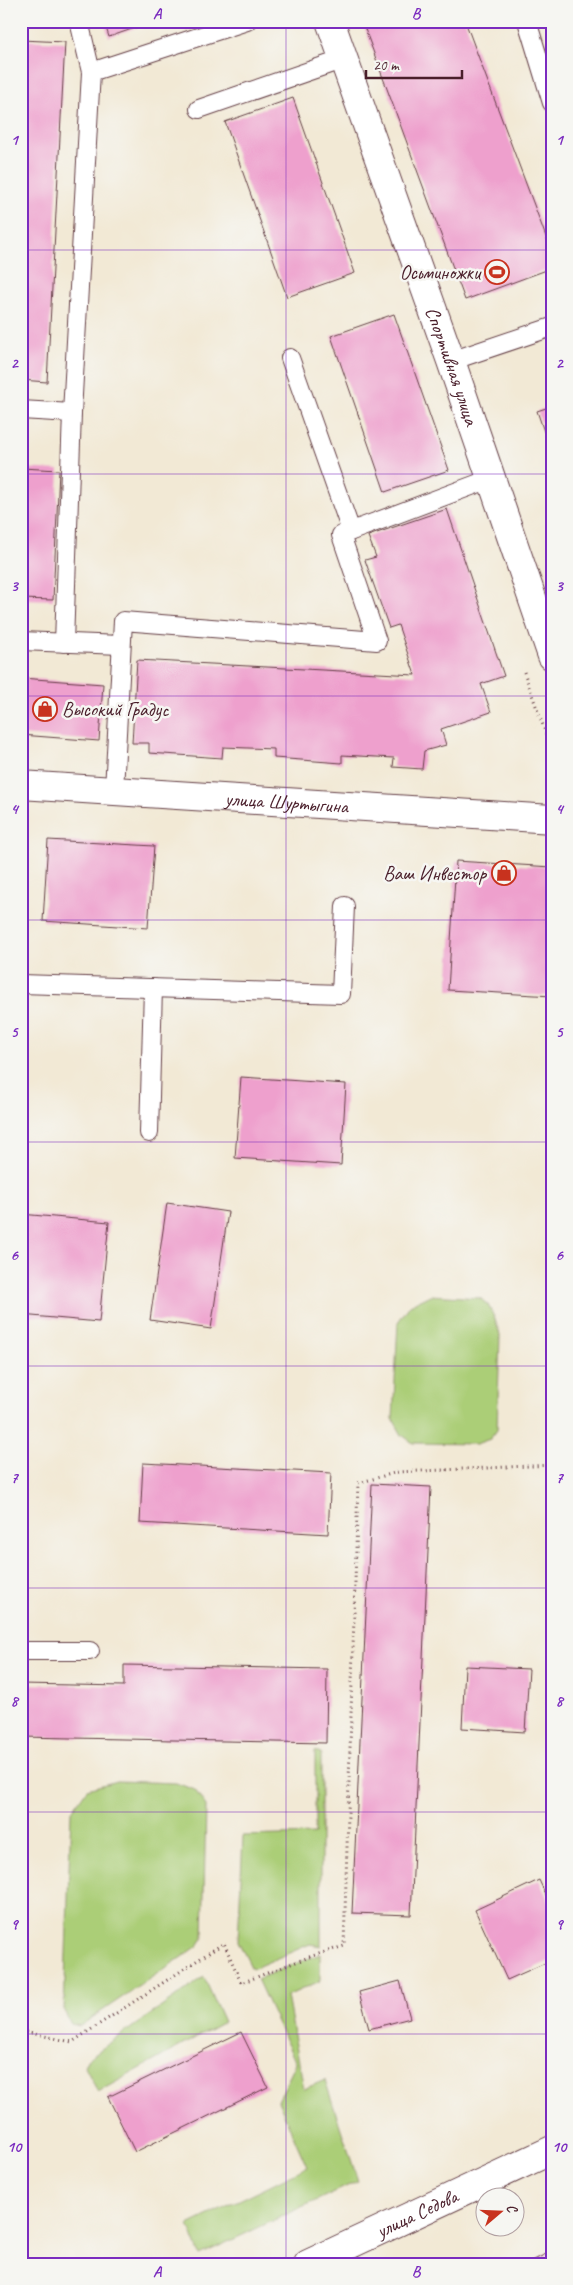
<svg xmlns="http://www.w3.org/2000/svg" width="573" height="2285" viewBox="0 0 573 2285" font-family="Caveat,sans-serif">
<rect width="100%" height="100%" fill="#f6f6f2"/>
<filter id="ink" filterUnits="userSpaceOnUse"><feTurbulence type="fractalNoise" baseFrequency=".02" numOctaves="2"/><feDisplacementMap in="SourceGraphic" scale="10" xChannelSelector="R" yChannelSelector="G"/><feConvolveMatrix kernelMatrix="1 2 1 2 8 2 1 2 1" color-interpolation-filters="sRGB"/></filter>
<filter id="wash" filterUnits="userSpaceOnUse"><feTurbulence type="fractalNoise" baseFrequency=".0096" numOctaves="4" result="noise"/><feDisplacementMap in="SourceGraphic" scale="20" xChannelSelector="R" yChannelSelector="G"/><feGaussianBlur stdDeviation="1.12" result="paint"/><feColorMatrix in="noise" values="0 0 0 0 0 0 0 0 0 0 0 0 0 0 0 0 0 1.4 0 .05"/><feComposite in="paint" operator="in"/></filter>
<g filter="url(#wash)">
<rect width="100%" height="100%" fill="#f2e9d5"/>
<!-- green -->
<g fill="#abce77" stroke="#7a7651">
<path d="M430,1295l50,3 8,7 7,14 5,16 -3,95 -7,9 -14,5 -63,-1 -11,-8 -9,-16 5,-97 12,-17z"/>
<path d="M315,1751l6,2v193l-11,-2 -58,25 -14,-28 5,-105 72,-2z"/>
<path d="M117,1781l59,2 19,7 11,16 -3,132 -5,8 -118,80 -9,-2 -7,-13 7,-199 16,-23z"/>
<path d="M320,1954v27l-33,15 17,93 21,-9 33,101 -158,74 -12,-30 119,-58 -29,-66 18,-38 -39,-84z"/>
<path d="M204,1977l20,45 -126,70 -13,-25 2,-8z"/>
</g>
<g id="blocks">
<!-- building -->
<g fill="#eea0cd">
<path d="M104,21h48v1l-43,15z"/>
<path d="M362,21h103l87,232v15l-87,32z"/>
<path d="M21,40l44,2 -18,340 -26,-2z"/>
<path d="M293,98l62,175 -68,24 -62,-175z"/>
<path d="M394,314l55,156 -64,22 -54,-156z"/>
<path d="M552,406v46h-1l-14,-41z"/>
<path d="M21,468l38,2 -6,130 -32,-1z"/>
<path d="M447,509l57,167 -23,8 10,28 -50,17 5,16 -22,6 -2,18 -29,-2 1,-9 -52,-3v8l-68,-5v-9l-51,-2 -1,11 -73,-5v-10h-17l5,-83 278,15 -17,-50 -9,3 -24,-68 11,-3 -8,-21z"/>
<path d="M21,678l82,6 -4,57 -78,-6z"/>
<path d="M48,840l106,6 -6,82 -105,-7z"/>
<path d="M456,861l96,6v129l-104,-6z"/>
<path d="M241,1077l105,7 -5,81 -106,-7z"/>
<path d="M167,1203l61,9 -17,117 -61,-9z"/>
<path d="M21,1214l88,8 -10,100 -78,-7z"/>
<path d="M143,1463l188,10 -3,61 -188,-11z"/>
<path d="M372,1484l59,3 -20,428 -59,-2z"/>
<path d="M124,1665l203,4 -1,74 -305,-6v-53l103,2z"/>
<path d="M465,1666l64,3 -4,63 -63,-4z"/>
<path d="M539,1880l13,28v52l-45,20 -32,-70z"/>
<path d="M400,1981l10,37 -41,11 -10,-37z"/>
<path d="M241,2032l27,55 -133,65 -27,-55z"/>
<path d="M552,2251v13h-26z"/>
</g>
</g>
</g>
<g filter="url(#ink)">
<use href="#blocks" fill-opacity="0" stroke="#633d44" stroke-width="1"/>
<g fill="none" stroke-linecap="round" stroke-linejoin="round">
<defs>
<g id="lane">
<path d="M79,21l12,51"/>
<path d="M527,21l25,82"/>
<path d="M199,109l145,-50"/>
<path d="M290,358l61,173"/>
<path d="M451,361l101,-34"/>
<path d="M21,410l51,3 19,-341 156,-51"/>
<path d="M21,641l100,4"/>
<path d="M64,643l8,-230"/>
<path d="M114,790l9,-169 254,20 -36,-106 149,-56"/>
<path d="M21,984l320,10 4,-88"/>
<path d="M149,1133l4,-145"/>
<path d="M21,1651h69"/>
</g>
<g id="street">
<path id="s1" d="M330,21l121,340 101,295"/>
<path id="s2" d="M21,785l531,34"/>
<path id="s3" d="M308,2264l244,-114"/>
</g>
</defs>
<!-- lane casing -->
<use href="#lane" stroke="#633d44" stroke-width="20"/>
<!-- street casing -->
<use href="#street" stroke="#633d44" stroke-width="30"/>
<!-- path -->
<g stroke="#633d44" stroke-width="3" stroke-dasharray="1 4" stroke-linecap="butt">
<path d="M524,672l28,79"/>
<path d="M21,2031l51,11 152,-99 17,40 68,-26 35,-11 14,-463 40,-11 154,-7"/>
</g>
<!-- lane -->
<use href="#lane" stroke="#fff" stroke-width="18"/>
<!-- street -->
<use href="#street" stroke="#fff" stroke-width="28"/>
</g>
</g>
<!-- grid -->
<path fill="none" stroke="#7b2cbf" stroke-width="1" stroke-opacity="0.55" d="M286,21v2243M21,250h531M21,474h531M21,696h531M21,920h531M21,1142h531M21,1366h531M21,1588h531M21,1812h531M21,2034h531"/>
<!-- icons -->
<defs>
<symbol id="stadium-ring" viewBox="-11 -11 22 22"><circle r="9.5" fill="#f6f6f2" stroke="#c8321e" stroke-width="1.5"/><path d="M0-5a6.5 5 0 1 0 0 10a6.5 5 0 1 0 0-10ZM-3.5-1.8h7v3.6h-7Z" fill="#c8321e"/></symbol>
<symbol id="shop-ring" viewBox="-11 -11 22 22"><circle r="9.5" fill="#f6f6f2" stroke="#c8321e" stroke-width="1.5"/><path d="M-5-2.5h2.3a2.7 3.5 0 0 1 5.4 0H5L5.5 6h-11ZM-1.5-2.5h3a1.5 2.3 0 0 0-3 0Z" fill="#c8321e"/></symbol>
</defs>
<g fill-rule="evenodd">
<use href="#stadium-ring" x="483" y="258" width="28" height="28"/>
<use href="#shop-ring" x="31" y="695" width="28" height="28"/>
<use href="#shop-ring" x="490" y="859" width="28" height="28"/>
</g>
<g text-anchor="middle" stroke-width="5" stroke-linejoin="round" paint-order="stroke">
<!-- poi labels -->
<g font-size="20" fill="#4a1f2b" stroke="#f6f6f2" text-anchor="end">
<text x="480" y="279">Осьминожки</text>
<text x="62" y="716" text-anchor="start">Высокий Градус</text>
<text x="486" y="880">Ваш Инвестор</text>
</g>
<!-- street labels -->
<g font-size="20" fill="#4a1f2b" stroke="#f6f6f2">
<text dy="7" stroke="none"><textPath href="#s1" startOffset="366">Спортивная улица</textPath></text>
<text dy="7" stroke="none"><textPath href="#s2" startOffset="266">улица Шуртыгина</textPath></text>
<text dy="7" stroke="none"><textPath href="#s3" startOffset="120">улица Седова</textPath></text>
</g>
</g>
<!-- margin -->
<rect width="573" height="2285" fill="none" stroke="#f6f6f2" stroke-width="55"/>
<!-- north arrow -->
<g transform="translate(500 2212) rotate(71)"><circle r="24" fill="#f6f6f2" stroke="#b1a0a2"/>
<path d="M0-4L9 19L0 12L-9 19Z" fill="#c8321e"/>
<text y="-8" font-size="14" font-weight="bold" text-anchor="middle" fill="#4a1f2b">С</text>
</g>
<!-- scale -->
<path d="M366 70v8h96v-8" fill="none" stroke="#4a1f2b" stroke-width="2.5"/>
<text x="373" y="70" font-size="15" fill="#4a1f2b" stroke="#f6f6f2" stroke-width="4" paint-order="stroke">20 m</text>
<rect x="28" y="28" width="518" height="2230" fill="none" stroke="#7b2cbf" stroke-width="2"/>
<g font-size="16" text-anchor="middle" font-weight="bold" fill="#7b2cbf">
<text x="157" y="19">A</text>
<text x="416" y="19">B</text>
<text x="14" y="145">1</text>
<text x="559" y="145">1</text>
<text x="14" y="368">2</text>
<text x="559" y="368">2</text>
<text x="14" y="591">3</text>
<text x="559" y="591">3</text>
<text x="14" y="814">4</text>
<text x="559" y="814">4</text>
<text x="14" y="1037">5</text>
<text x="559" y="1037">5</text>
<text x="14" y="1260">6</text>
<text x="559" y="1260">6</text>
<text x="14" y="1483">7</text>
<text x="559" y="1483">7</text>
<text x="14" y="1706">8</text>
<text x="559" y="1706">8</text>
<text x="14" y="1929">9</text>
<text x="559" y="1929">9</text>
<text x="14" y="2152">10</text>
<text x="559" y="2152">10</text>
<text x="157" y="2277">A</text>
<text x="416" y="2277">B</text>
</g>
</svg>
